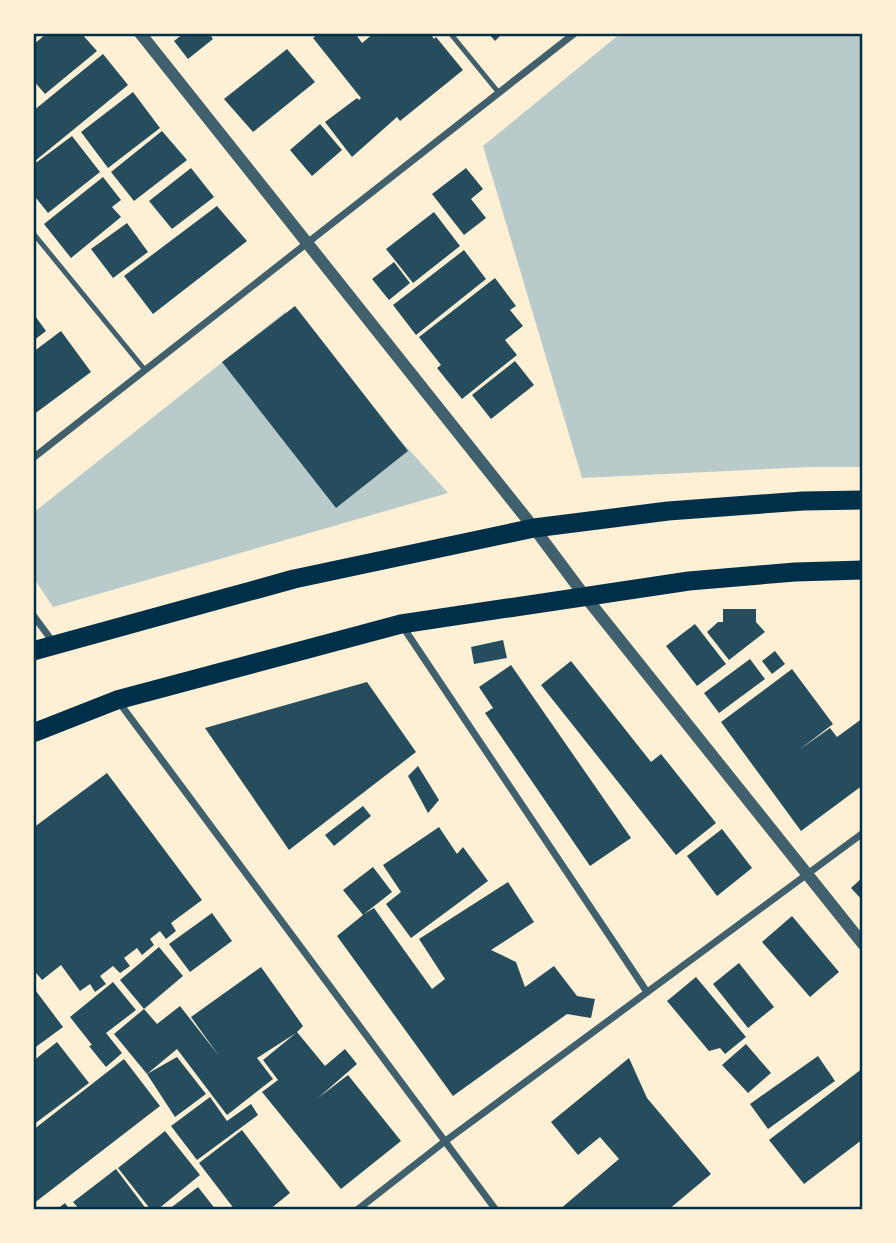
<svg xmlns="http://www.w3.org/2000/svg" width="896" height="1243" viewBox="0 0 896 1243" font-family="'Sofia Sans Condensed',sans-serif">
<rect width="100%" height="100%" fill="#fdf0d5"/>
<!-- green -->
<g fill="#b9caca">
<path d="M621,33h242v434h-52l-229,11 -99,-332z"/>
<path d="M285,312l163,181 -395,114 -20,-30v-64z"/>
</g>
<!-- building -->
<g fill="#264d5e">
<path d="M47,33h34l16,18 -52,43 -12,-14v-35z"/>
<path d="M184,33h25l4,6 -25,20 -14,-18z"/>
<path d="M319,33h36l7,10 12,-10h56l4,6 2,-2 27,33 -63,51 -3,-4 -45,40 -27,-35 32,-24 2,2 2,-2 -48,-60z"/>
<path d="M488,33h15l-8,8z"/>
<path d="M287,49l28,33 -62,50 -29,-33z"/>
<path d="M103,54l25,31 -93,76 -2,-3v-47z"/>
<path d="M133,92l27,36 -52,40 -27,-36z"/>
<path d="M320,124l22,26 -30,26 -22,-26z"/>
<path d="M162,131l25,29 -53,41 -23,-29z"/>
<path d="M72,136l28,36 -52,41 -15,-19v-29z"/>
<path d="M191,168l23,29 -42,32 -23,-28z"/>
<path d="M466,168l17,21 -12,10 15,19 -22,17 -32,-41z"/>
<path d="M103,177l18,23 -9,7 9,10 -50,41 -27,-34z"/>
<path d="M217,206l30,35 -94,73 -29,-38z"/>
<path d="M434,212l26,34 -47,37 -27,-34z"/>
<path d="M127,223l21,29 -35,26 -22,-29z"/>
<path d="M464,250l22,29 -70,56 -23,-30z"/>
<path d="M394,262l16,21 -21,17 -17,-21z"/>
<path d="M495,278l21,28 -6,4 13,16 -18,14 12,15 -55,44 -25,-31 4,-3 -22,-28z"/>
<path d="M295,306l113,145 -72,57 -114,-146z"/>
<path d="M33,313l13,18 -13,10z"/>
<path d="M61,331l30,41 -58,43v-63z"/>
<path d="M515,361l19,24 -43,34 -19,-24z"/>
<path d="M723,609h33v13l9,10 -36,28 -22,-28 11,-10h5z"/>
<path d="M695,624l31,40 -29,22 -31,-40z"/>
<path d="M503,640l4,18 -33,6 -3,-17z"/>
<path d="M775,651l10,13 -13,10 -10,-13z"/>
<path d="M750,659l15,20 -46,34 -15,-20z"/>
<path d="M571,661l80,101 10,-8 55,69 -40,32 -135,-170z"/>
<path d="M511,665l120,173 -41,28 -105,-153 8,-5 -14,-21z"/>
<path d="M792,669l41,55 -34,26 31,-22 7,9 26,-19v67l-62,46 -80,-109z"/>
<path d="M367,682l49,70 -127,98 -84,-122z"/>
<path d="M418,766l21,34 -11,13 -20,-37z"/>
<path d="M107,773l95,127 -31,23 5,8 -10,8 -6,-8 -10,8 4,6 -12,10 -5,-7 -13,10 6,8 -10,7 -7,-7 -13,10 6,8 -11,8 -5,-8 -10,7 -19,-26 -19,15 -9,-11v-141z"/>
<path d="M363,806l8,10 -37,30 -9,-11z"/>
<path d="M439,827l18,27 6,-7 25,34 -77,57 -25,-34 15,-12 -18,-27z"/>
<path d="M722,829l30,39 -35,28 -30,-40z"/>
<path d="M373,867l19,25 -28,22 10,-6 58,81 13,-10 -26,-40 89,-57 26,40 -43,28 25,12 9,25 29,-21 23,30 18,3 -4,19 -24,-4 -114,82 -116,-160 26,-21 -20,-25z"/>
<path d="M863,877v24l-12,-13z"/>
<path d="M212,913l20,28 -42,31 -21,-28z"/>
<path d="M792,916l47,56 -29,25 -48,-55z"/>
<path d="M159,947l24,29 -39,33 -24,-29z"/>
<path d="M739,963l35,44 -26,21 -35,-44z"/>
<path d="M261,967l42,59 -6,6 28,34 20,-17 12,15 -39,34 30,-23 53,66 -60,48 -79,-97 16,-12 -15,-20 33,-27 -39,25 16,21 -46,36 -50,-66 -30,25 -33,-40 30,-25 13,15 23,-18 39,50 -28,-39z"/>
<path d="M696,977l50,60 -21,17 -5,-6 -11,3 -42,-50z"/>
<path d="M113,982l23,28 -30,23 16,20 -16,14 -17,-21 3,-1 -22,-28z"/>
<path d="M33,987l30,40 -30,22z"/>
<path d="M57,1042l32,41 -56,42v-64z"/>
<path d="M746,1044l25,29 -23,20 -26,-28z"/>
<path d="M818,1056l17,25 -67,48 -18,-25z"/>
<path d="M177,1057l29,37 -31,23 -28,-43z"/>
<path d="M629,1058l18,40 64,76 -43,36h-109l60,-51 -19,-22 -22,18 -27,-33z"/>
<path d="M124,1059l36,47 -127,98v-74z"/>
<path d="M863,1068v71l-59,45 -35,-44z"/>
<path d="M210,1097l17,24 24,-17 7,11 -61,45 -26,-34z"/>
<path d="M242,1130l48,63 -21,17h-34l-36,-47z"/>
<path d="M165,1131l35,44 -43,35h-6l-33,-42z"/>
<path d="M116,1169l31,41h-67l-7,-8z"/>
<path d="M198,1187l18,23h-48z"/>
<path d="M65,1203l5,7h-14z"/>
</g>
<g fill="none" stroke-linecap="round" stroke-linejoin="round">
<!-- service -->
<g stroke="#3f606c" stroke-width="5">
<path d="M450,33l49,60"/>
<path d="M33,233l112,137"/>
</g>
<!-- minor -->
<g stroke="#3f606c" stroke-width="7">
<path d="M33,458l542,-425"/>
<path d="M33,615l20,27"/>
<path d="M403,627l244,365"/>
<path d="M118,701l378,509"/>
<path d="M357,1210l87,-68 419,-309"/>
</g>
<!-- tertiary -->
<path stroke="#3f606c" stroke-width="12" d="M140,33l394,495 50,67 279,349"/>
<!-- trunk -->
<g stroke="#003049" stroke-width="19">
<path d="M33,651l261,-72 240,-51 134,-17 135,-10 60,-1"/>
<path d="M33,733l84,-33 284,-76 288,-43 106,-9 68,-2"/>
</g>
</g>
<!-- border -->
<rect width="896" height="1243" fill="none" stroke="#fdf0d5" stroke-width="70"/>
<rect x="35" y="35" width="826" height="1173" fill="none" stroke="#003049" stroke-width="2.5"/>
</svg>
